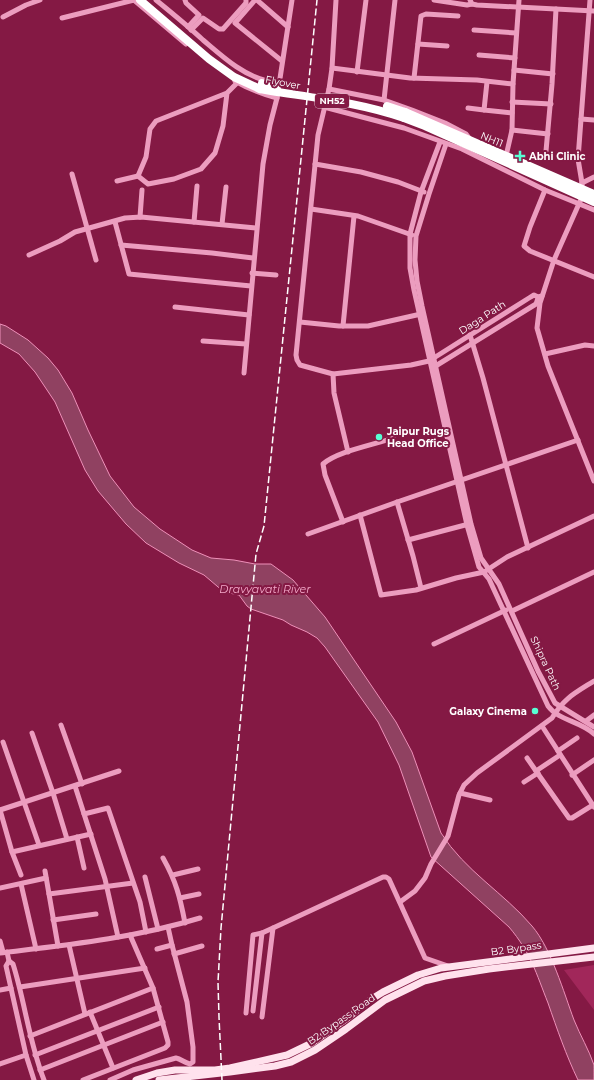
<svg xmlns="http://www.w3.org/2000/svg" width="594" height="1080" viewBox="0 0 594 1080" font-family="Montserrat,sans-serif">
<rect width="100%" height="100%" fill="#841944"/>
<!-- green -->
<path fill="#a1275a" d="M594,965v45l-30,-40z"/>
<!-- water -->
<path fill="#904161" stroke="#ee90b9" d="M0,324l6,2 22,14 20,18 10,12 14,23 16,37 22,46 24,31 26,22 32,21 19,8 23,2 21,4h16l22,16 32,37 71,105 16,30 29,81c24,38 63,60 91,93 19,22 32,67 42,94 6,15 15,30 20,45 0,4 0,10 0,15h-16c-12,-25 -21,-51 -30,-77 -12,-30 -17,-50 -39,-76l-78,-70 -32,-92 -21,-43 -53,-75 -8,-9 -10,-6 -16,-7 -8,-5 -32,-11 -4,-3 -8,-11 -15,-3 -20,-17 -25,-12 -33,-20 -20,-19 -28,-33 -13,-21 -30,-68 -20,-30 -16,-18 -19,-11z"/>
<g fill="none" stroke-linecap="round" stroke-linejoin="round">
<!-- minor -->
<g stroke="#ec9dbf" stroke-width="5">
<path d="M134,0l52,44"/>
<path d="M156,0c16,13 32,26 47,40 19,16 39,35 64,41"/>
<path d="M185,0l1,3 13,12 -11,12"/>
<path d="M255,0l-20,23 47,38"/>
<path d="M257,0l31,27"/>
<path d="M336,0l-4,68 -3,21 -11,46 -22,220 1,5 3,5 33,9 78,-9 18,-4 100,-63 5,-3 4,2 4,-1"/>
<path d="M434,0l33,5 5,-1"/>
<path d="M470,0l2,4 5,1 117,6"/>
<path d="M590,0l-12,159 4,24v14l-28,63 -14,43 -3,25 11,38 46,115"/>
<path d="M3,17l23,-12 14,-5"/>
<path d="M62,18l72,-18"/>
<path d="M191,30l12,-12 16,11h4l23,-26v-3"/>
<path d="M474,30l42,3"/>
<path d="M418,44l29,2"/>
<path d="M479,55l36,3"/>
<path d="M332,68l78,10 67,2 36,4"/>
<path d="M514,70l39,4"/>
<path d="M357,72l9,-72"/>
<path d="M414,78l7,-62 5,-2 32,2"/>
<path d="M235,81c14,8 27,13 42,17"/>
<path d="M487,82l-3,28 28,3"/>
<path d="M329,89l55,11 28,10 33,13 21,11 3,4"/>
<path d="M227,93l-71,28 -6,8 -4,28 -8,19 10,8 26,-5 27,-10 14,-16 8,-27 4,-33 10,-10"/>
<path d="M384,100l11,-100"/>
<path d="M512,102l39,2"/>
<path d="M324,107l80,21 58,21 83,41 49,20"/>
<path d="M468,108l16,2"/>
<path d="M581,119l13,1"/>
<path d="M512,130l36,4"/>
<path d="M440,142l-19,50 -11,42v34l4,22 53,235 12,42 10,12 59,127c11,15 33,15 46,28"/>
<path d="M446,144l-17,50 -13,42 -1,24 2,21 5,25 49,218 10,34 18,26 39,87 17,32 39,24"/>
<path d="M546,151l6,-67 4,-75"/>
<path d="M506,156l6,-26 1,-46 6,-84"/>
<path d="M315,164l46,8 37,10 26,10"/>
<path d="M72,174l24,86"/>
<path d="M117,181l21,-5"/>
<path d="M582,183l12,-6"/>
<path d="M545,190l-15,37 -6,19 6,5 64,26"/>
<path d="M311,209l47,7 54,19"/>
<path d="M140,217l2,-27"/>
<path d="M115,222l14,52 122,12"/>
<path d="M194,222l3,-36"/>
<path d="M222,224l4,-37"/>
<path d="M121,245l91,8 41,5"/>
<path d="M29,255l31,-14 15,-9 50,-14 16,-1 115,11"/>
<path d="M252,273l24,2"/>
<path d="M175,307l74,8"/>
<path d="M300,322l39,4h29l53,-12"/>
<path d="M343,326l11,-110"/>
<path d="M470,335l13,43 45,170"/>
<path d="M203,341l43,3"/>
<path d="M545,354l40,-9 9,1"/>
<path d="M434,367l102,-63 2,-6"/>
<path d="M244,373l19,-209 7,-39 7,-27 15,-98"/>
<path d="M333,374l1,19 14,59"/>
<path d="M397,502l16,54 8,32"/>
<path d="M360,515l21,80 35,-5 40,-12 28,-6 23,-15 87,-41"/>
<path d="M343,522l-18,-47 -2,-11c15,-13 51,-19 70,-26"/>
<path d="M308,534l92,-33 178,-61"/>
<path d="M408,540l61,-16"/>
<path d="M512,611l82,-39"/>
<path d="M434,644l72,-34"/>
<path d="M586,721l8,-6"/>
<path d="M61,725l21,59"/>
<path d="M542,726l52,81"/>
<path d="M32,733l21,60 14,46"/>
<path d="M3,742l36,103"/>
<path d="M558,751l19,-13"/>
<path d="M560,755l-24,16 33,47h3l21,-13"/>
<path d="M527,758l9,13"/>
<path d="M572,775l22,-15"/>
<path d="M524,782l14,-9"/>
<path d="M75,786l30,93 13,58"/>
<path d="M460,793l30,7"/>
<path d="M0,810l119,-39"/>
<path d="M0,810l12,42 9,23"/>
<path d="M84,814l24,-6 32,94 6,30"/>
<path d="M77,837l7,31"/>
<path d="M12,852l79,-18"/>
<path d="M163,858c13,23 17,39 22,65"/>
<path d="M45,871l4,23"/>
<path d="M173,875l25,-6"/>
<path d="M145,877l13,52"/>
<path d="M21,884l15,65"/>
<path d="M0,888l46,-10"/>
<path d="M180,898l19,-4"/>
<path d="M400,902l15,-11 10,-13 6,-14 17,-28 11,-41 5,-10 13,-12 75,-55c12,-20 23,-25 42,-37"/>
<path d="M53,920l43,-6"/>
<path d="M168,927l4,18"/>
<path d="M0,941l3,11"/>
<path d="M69,945l16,69"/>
<path d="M58,946l-9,-52 84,-11"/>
<path d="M7,952l2,9 -3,5 20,89 8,25"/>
<path d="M0,953c67,-8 135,-15 200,-35"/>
<path d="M174,954l28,-8"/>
<path d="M9,961l4,3c12,38 16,78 31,116"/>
<path d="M20,987l125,-19"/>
<path d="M0,990l11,-2"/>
<path d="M253,1011l9,-78 11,-5"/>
<path d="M90,1012l23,56"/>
<path d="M246,1013l7,-78 9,-2"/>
<path d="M262,1017l11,-89 110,-51h3l3,2 36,79 23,8"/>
<path d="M30,1036l123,-48"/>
<path d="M35,1055l124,-48"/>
<path d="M0,1064l26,-9"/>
<path d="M40,1070l123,-48"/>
<path d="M83,1080l82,-32 3,-3v-3l-15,-54 -23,-53"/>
<path d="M110,1080l23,-10 43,-12c5,1 9,5 14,6l3,-2v-15l-6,-45 -15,-57 -15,4"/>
</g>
<!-- major -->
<g stroke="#ffe2ed" stroke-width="7">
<path d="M136,1080l21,-7 18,-3h40l15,-2 57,-13 25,-12 34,-24 24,-19 13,-8 35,-17 23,-7 153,-20"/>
<path d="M159,1080l71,-8 45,-6 16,-4 24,-12 31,-21 39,-29 39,-19 21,-5 44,-7 105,-12"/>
</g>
<!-- highway -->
<g stroke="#fff" stroke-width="8">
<path d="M140,0l69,59 25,18 26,12"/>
<path d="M405,112l189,82"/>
<path d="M404,118l21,8 169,76"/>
</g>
<!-- rail -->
<path stroke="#fff" stroke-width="1.5" stroke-dasharray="7 3" stroke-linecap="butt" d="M222,1080l-3,-63 -1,-35 3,-54 35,-374 8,-28 53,-526"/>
<!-- highway-bridge -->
<g stroke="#fff" stroke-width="8">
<path d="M262,83l15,4"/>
<path d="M260,89l11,2c44,7 90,12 133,27"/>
<path d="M387,106l18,6"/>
</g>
</g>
<!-- markers -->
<g fill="#58ffd4" stroke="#841944" stroke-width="1.5">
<path d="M518 150h4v4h4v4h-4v4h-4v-4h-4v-4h4z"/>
<circle cx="379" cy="437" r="4"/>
<circle cx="535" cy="711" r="4"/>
</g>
<g text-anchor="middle" stroke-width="4" stroke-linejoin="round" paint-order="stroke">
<!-- shield labels -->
<rect fill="#841944" stroke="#dabac7" stroke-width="1" x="315" y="94" width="34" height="14" rx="3"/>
<g font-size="9" font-weight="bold" fill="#fff">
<text x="332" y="104">NH52</text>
</g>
<!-- street labels -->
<g font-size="10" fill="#fff" stroke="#841944">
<text transform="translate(283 82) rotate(11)" y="4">Flyover</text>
<text transform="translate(492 139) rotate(23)" y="4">NH11</text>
<text transform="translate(482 317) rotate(-33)" y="4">Daga Path</text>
<text transform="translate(546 663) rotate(65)" y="4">Shipra Path</text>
<text transform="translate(516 948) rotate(-8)" y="4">B2 Bypass</text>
<text transform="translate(341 1019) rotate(-35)" y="4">B2 Bypass Road</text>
</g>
<!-- poi labels -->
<g font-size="10" font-weight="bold" fill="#fff" stroke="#841944" text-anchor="start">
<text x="529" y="160">Abhi Clinic</text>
<text x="387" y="435">Jaipur Rugs<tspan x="387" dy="12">Head Office</tspan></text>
<text x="527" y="715" text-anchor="end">Galaxy Cinema</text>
</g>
<!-- water labels -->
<g font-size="11" font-style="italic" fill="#f3a9c9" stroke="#841944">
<text x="265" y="593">Dravyavati River</text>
</g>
</g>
</svg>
